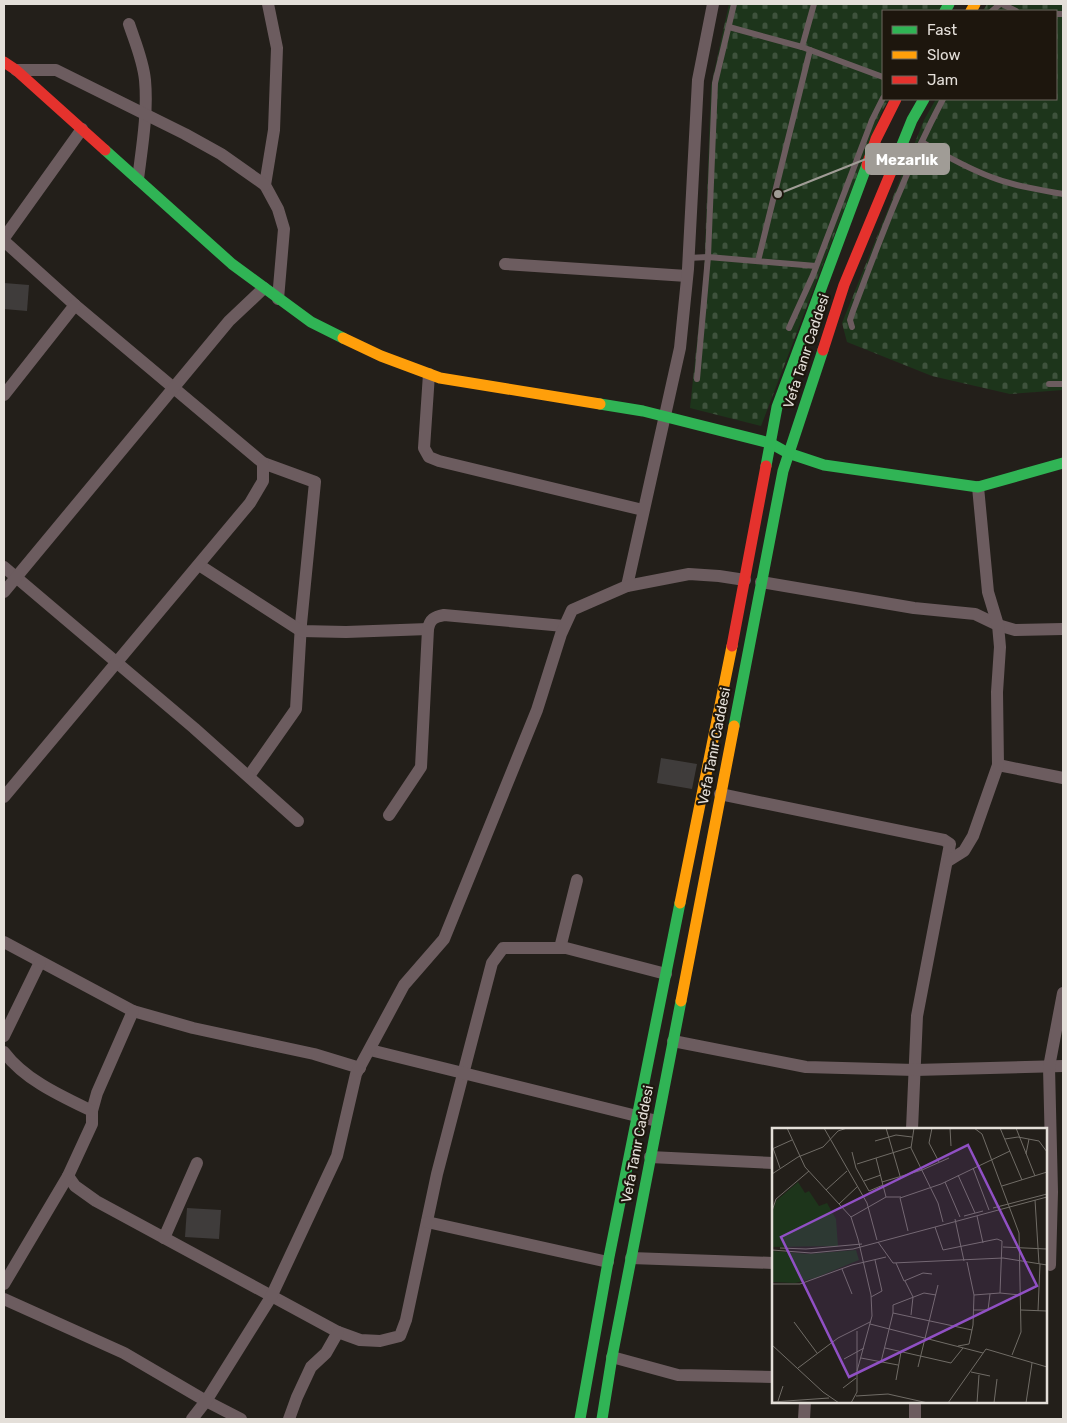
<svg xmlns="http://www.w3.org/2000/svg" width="1067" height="1423" viewBox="0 0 1067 1423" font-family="Rubik,sans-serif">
<defs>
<pattern id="cemetery-stones" width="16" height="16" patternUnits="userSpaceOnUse" patternTransform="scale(1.25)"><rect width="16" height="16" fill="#1d351b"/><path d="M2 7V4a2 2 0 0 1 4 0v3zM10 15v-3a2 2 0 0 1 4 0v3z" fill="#3e523c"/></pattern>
</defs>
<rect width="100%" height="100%" fill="#231f1a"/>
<!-- cemetery -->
<g fill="url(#cemetery-stones)">
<path d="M729,4h217l-4,7h-59v88h6l-8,14 -120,313 -71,-18 14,-133 7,-189z"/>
<path d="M987,4h76v386l-53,4 -78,-18 -85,-34 -5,-19 82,-203 12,-21h120v-88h-73z"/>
</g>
<!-- building -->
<g fill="#3f3c3b">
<path d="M4,283l25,2 -2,26 -23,-2z"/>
<path d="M661,758l36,6 -5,25 -35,-6z"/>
<path d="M187,1208l34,2 -2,29 -34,-2z"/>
</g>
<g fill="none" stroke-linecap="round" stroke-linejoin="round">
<!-- lane -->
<g stroke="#6c5c5f" stroke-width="6">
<path d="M1002,4l14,7"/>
<path d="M992,11l8,-7"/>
<path d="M1056,14h7"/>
<path d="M729,27l73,20 81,30"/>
<path d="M802,47l12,-43"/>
<path d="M922,142c22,13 45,26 69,35 23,9 49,13 72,17"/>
<path d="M688,258l20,-1 108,9"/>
<path d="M758,261l52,-211"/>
<path d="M852,327l-2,-7 3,-9c27,-72 54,-144 90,-212"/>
<path d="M789,328l24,-53 59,-155 11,-22"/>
<path d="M697,379l11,-122 7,-174 19,-79"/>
<path d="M1049,384h14"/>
</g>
<!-- street -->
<g stroke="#6c5c5f" stroke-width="12">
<path d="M268,4l9,44 -3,82 -9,55 13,24 6,20 -6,70"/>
<path d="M129,24c6,18 14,36 16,56 3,32 -3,67 -7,99"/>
<path d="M16,70h40l129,64 36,20 44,31"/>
<path d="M4,238l78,-109"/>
<path d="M4,241l71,64 188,158 52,19 -14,142 -5,85 -47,67"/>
<path d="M505,264l182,12"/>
<path d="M429,374l-5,74 5,9 10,4 204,49"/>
<path d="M4,395l71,-90"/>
<path d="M199,565l102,66 45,1 82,-3"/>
<path d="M4,567l190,161 104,93"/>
<path d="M761,582l153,26 61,6 23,11 17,5 48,-1"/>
<path d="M627,586l53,-238 8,-79 10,-189 15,-76"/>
<path d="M4,592l225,-271 35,-33"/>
<path d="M998,765l65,13"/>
<path d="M720,794l224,46 6,4 -33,172 -5,113"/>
<path d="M4,797l246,-294 13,-22v-18"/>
<path d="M389,815l32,-48 7,-138c2,-10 6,-12 16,-14l120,11"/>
<path d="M948,861l16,-10 9,-15 25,-71 -1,-73 3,-45 -2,-22 -10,-33 -10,-105"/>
<path d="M4,942l129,69 60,17 121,26 46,14"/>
<path d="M560,948l17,-68"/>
<path d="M133,1011l-36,82 -5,18v13l-24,52 7,10 21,15 242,131 22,8 20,1 20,-5 6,-16 31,-146 55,-211 11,-15h63l100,26"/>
<path d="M4,1036l36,-74"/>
<path d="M673,1041l133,26 109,3 148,-4"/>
<path d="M370,1050l287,71"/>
<path d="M4,1052c21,28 57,44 88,59"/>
<path d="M650,1157l123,6"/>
<path d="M427,1222l181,40"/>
<path d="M164,1238l33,-75"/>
<path d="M631,1258l142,5"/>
<path d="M1050,1265l2,-73 -3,-125 14,-74"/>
<path d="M4,1284l64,-108"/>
<path d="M4,1299l120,54 82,48 35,18"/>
<path d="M612,1357l66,18 95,2"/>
<path d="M915,1402v17"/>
<path d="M192,1419l14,-18 65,-104 66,-141 19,-82 48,-89 40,-46 93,-229 24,-76 11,-24 55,-24 62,-12 30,2 26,4"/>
<path d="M289,1419l8,-22 14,-30 15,-14 12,-21"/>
<path d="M804,1419l1,-17"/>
</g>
<!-- fast -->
<g stroke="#30b455" stroke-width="11">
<path d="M945,11l4,-7"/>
<path d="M105,150l127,114 79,58 32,16"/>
<path d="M891,172l21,-52 12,-21"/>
<path d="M600,404l43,7 127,32 18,10 36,12 154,22 85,-24"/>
<path d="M766,466l11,-59 90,-242"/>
<path d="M734,726l49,-255 40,-121"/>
<path d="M580,1419l28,-157 72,-359"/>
<path d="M602,1419l10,-62 69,-356"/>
</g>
<!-- slow -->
<g stroke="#ff9f0a" stroke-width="11">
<path d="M971,11l4,-7"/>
<path d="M343,338l38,18 59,22 160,26"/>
<path d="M680,903l52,-257"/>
<path d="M681,1001l53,-275"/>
</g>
<!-- jam -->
<g stroke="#e5322d" stroke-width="11">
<path d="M4,62l12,8 89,80"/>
<path d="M867,165l9,-26 20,-40"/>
<path d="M823,350l21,-65 47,-113"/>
<path d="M732,646l34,-180"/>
</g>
</g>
<g text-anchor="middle" stroke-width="4.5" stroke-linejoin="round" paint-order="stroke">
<!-- street labels -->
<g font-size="14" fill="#e4dfd9" stroke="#1d160d">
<text transform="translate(806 351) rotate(-72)" y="5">Vefa Tanır Caddesi</text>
<text transform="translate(714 746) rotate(-79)" y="5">Vefa Tanır Caddesi</text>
<text transform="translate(637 1144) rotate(-79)" y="5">Vefa Tanır Caddesi</text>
</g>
</g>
<!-- overview -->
<g transform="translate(772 1128)">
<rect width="275" height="275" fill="#231f1a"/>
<path d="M26,54l7,11 4,-2 10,15 8,-3 9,16 2,27 -66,1v-34l4,-12zM84,122l3,10 -44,18 -20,5 -23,-1v-31l36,3z" fill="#1d351b"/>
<path fill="none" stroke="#706c66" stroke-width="1" d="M15,0l18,39 46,50 7,22 13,56 1,21 -15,55v21l-6,11M52,0l43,75 10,37M114,0l14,48M142,0l-3,20 27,55 5,19M160,0l-3,15 10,19M178,0l1,18M202,0l8,6 37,99 2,99 -9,23M228,0l22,52M244,0l19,48M233,11l13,-2 21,4 8,11M103,13l21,-6 16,2M1,20l7,20M0,21l20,-9M80,24l4,16 13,23 14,-6M254,26l3,-15M104,30l10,39M85,36l54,-17M201,40l16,42M0,46l26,-17 25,-10 15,-16 9,-3M186,47l17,38M92,53l17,-6M110,54l40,-12 27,-12M173,54l15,35M230,58l45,-14M54,62l21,-19M263,72l4,64M67,76l19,-18M221,80l54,-14M0,83l4,-12 33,-28M192,88l19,-5M205,88l6,27M79,89l35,-20h15M183,91l9,42M163,99l8,23 54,-11 5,2 -2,52 -26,2M136,103l-8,-33 41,-14 69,-33M106,114l15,21 110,-5 44,7M231,119l44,2M8,120l26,1 56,-5M0,122l39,3 42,-4 194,-52M124,135l8,18 19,-8 9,1M70,141l10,25M133,153l8,16 -2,18M0,156h28l52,-19 34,-8M228,165l20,2M99,169l11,-6 -7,-31M202,182h14l2,-16M249,182l26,1M266,183l2,-47M121,185l79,17M22,194l23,31M98,196l113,29M85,203v40M0,217l51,47 16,11M186,218l11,-2 4,-19 1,-30 -7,-33M113,220l66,15 12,-15M89,230l37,7M72,231l20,-11M109,234l12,-49v-8l31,-12 12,2M146,239l20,-82M26,240l40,-30 32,-16M199,244l19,4M124,252l5,-28M71,260l13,-10M84,268l32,-2 40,9M6,273l5,-15M0,274l57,-4M176,275l38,-54 61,18M205,275l2,-28M222,275l3,-24M254,275l6,-40"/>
<path fill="#9050c4" fill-opacity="0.15" stroke="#9050c4" stroke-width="2.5" d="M196,17l69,141 -188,91 -68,-140z"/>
<rect width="275" height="275" fill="none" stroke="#e4dfd9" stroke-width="2.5"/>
</g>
<!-- callouts -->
<path fill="none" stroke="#a09c96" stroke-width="2" d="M778 194L866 159"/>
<circle fill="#a09c96" stroke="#1d160d" stroke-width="2" cx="778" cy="194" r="5"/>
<rect fill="#a09c96" stroke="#a09c96" stroke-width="2" x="866" y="144" width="83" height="30" rx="5"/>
<g font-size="15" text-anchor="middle" font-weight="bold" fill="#fff">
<text x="907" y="165">Mezarlık</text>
</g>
<!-- border -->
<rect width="1067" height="1423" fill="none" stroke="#e4dfd9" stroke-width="10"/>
<!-- legend -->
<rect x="882" y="10" width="175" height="90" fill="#1d160d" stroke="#6d665f"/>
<rect x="892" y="26" width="25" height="8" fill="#30b455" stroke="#6d665f"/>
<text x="927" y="35" font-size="15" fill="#e4dfd9">Fast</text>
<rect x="892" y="51" width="25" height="8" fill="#ff9f0a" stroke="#6d665f"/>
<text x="927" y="60" font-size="15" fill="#e4dfd9">Slow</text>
<rect x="892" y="76" width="25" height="8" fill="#e5322d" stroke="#6d665f"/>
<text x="927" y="85" font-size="15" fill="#e4dfd9">Jam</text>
</svg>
